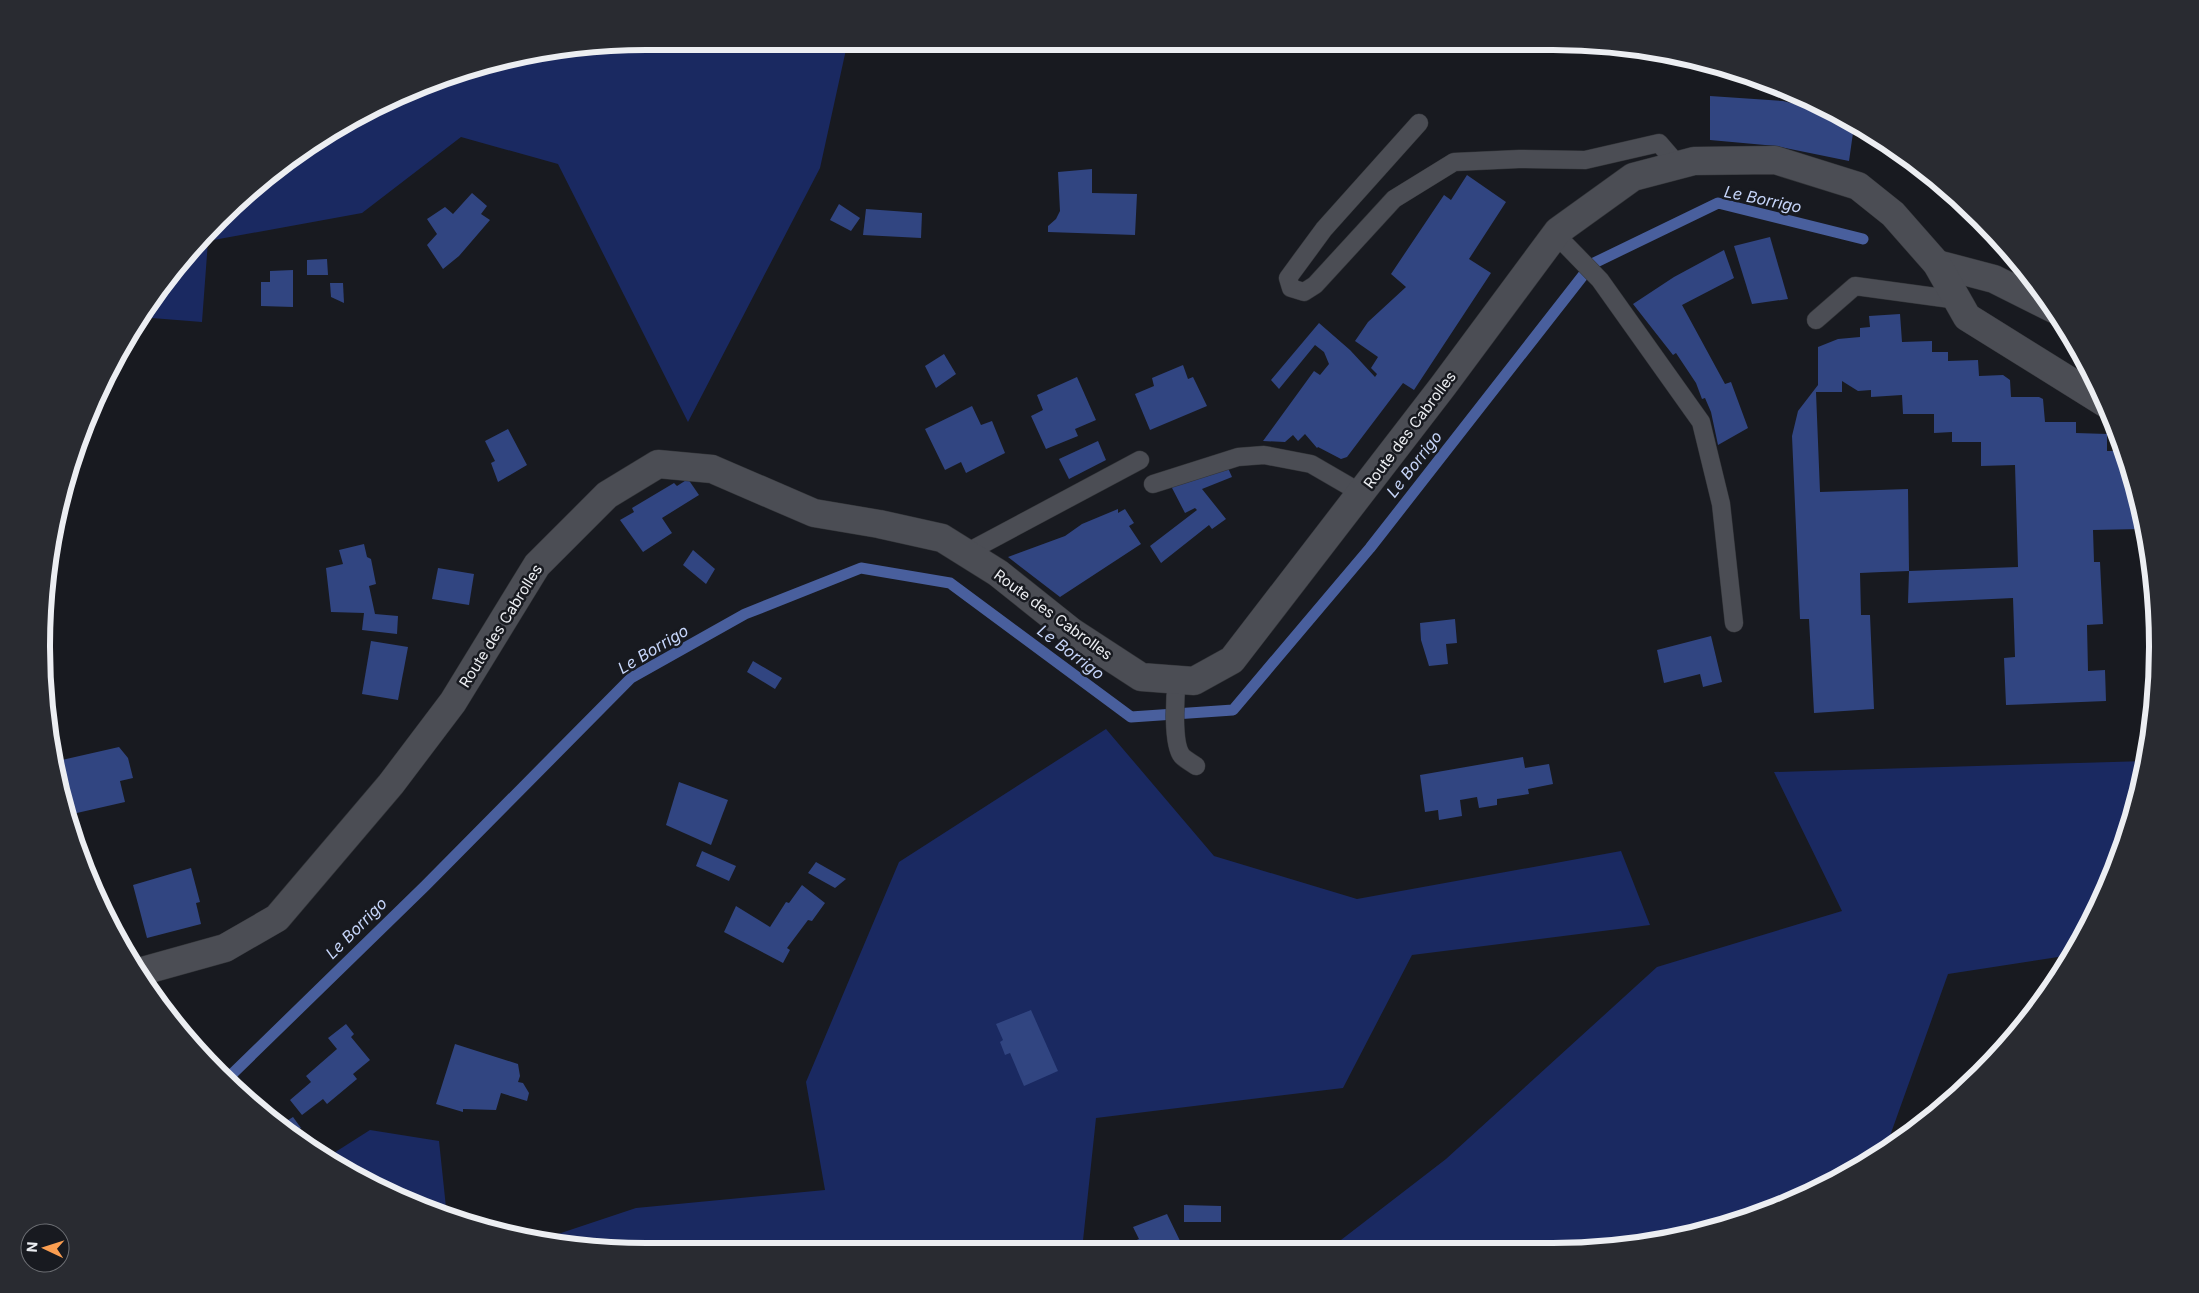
<svg xmlns="http://www.w3.org/2000/svg" width="2199" height="1293" viewBox="0 0 2199 1293" font-family="Inter,sans-serif">
<rect width="100%" height="100%" fill="#181a20"/>
<!-- green -->
<g fill="#1a2961">
<path d="M847,45l-27,123 -132,254 -130,-258 -97,-27 -99,76 -154,28 -6,81 -63,-5 79,-98 60,-53 101,-62 73,-31 115,-27z"/>
<path d="M1106,729l108,127 143,43 264,-48 29,74 -238,30 -69,133 -247,30 -14,132h-475l-61,-12 90,-30 189,-18 -19,-108 93,-220z"/>
<path d="M2146,761l-34,117 -41,77 -123,19 -62,173 -31,24 -108,49 -155,30h-264l118,-91 211,-192 185,-56 -68,-139z"/>
<path d="M370,1130l69,11 8,76 -121,-59z"/>
</g>
<g fill="none" stroke-linecap="round" stroke-linejoin="round">
<!-- stream -->
<path stroke="#495f9d" stroke-width="11" d="M228,1078l197,-192 206,-208 114,-64 116,-46 89,15 181,134 102,-7 137,-162 222,-284 126,-61 145,36"/>
</g>
<!-- building -->
<g fill="#314581" fill-rule="evenodd">
<path d="M1710,96l73,5 41,10 30,15 -5,35 -73,-15 -66,-6z"/>
<path d="M1092,169v24l45,1 -2,41 -87,-3v-6l8,-7 4,-8 -2,-39z"/>
<path d="M1467,175l39,27 -37,57 22,14 -77,117 -11,-7 -56,74 -6,2 -23,-12 -1,1 -12,-14 -7,7 -5,-6 -8,7 -22,-1 51,-70 6,4 9,-11 -5,-12 -9,-7 -36,44 -8,-9 48,-57 31,27 25,27 2,-3 -6,-6 7,-11 -23,-16 13,-19 38,-35 -15,-13 53,-79 7,5z"/>
<path d="M472,193l15,13 -6,8 9,6 -31,36 -16,13 -16,-24 10,-11 -10,-15 18,-12 8,7z"/>
<path d="M839,204l21,14 -9,13 -21,-11z"/>
<path d="M866,209l56,4 -1,25 -58,-3z"/>
<path d="M1770,237l18,62 -36,5 -18,-58z"/>
<path d="M1724,250l10,28 -52,27 43,79 6,-2 17,46 -30,17 -7,-33 -6,-14 -3,1 -6,-16 -20,-30 -3,2 -40,-51 41,-27z"/>
<path d="M327,259l1,16h-21v-15z"/>
<path d="M293,270v37l-32,-1v-24h9v-11z"/>
<path d="M330,283h13l1,20 -13,-6z"/>
<path d="M1900,314l2,28 30,-1v11h16v9l30,-1 1,16 24,-1 7,5 1,17h28l4,2 2,23h31v11l31,1v17h16l15,52 2,26 -47,1 1,32h6l3,62 -16,1 1,46 17,-1 1,31 -100,4 -2,-47 11,-1 -2,-59 -105,5 1,-32 -27,1 -22,1 1,42h9l4,94 -60,4 -5,-94h-9l-8,-183 6,-25 20,-26v-38l20,-8 22,-2v-9l10,-1 -1,-11zM1842,381l16,10 13,-1v7l31,-2 1,19h31v19l18,-1v10h29v24l34,-1 3,102 -109,4 -1,-82 -88,3 -4,-100h26z"/>
<path d="M944,354l12,20 -20,14 -11,-22z"/>
<path d="M1183,365l5,14 5,-2 14,29 -57,24 -15,-36 19,-8 -2,-8z"/>
<path d="M1077,377l19,43 -21,9 3,7 -32,13 -15,-33 12,-6 -6,-15z"/>
<path d="M972,406l9,19 11,-4 13,32 -39,20 -5,-11 -16,8 -20,-41z"/>
<path d="M508,429l19,36 -29,17 -7,-19 4,-2 -10,-20z"/>
<path d="M1098,441l8,19 -37,19 -10,-20z"/>
<path d="M1228,468l4,9 -30,12 24,30 -14,10 -3,-4 -48,38 -11,-17 47,-36 -2,-2 -10,5 -14,-27z"/>
<path d="M688,479l11,16 -37,23 10,15 -29,19 -23,-32 14,-8 -2,-4 42,-25 3,3z"/>
<path d="M1118,509v4l7,-4 9,14 -5,3 12,18 -81,53 -52,-40 57,-21 17,-12z"/>
<path d="M364,544l3,13 4,2 5,25 -7,2 6,28 23,2 -1,18 -35,-4 2,-17 -33,-1 -5,-44 17,-4 -4,-14z"/>
<path d="M693,550l22,19 -9,15 -23,-19z"/>
<path d="M438,568l36,6 -5,31 -37,-6z"/>
<path d="M1455,619l2,24 -11,1 2,20 -19,2 -8,-26 -1,-17z"/>
<path d="M1711,636l11,46 -19,5 -3,-13 -36,9 -7,-33z"/>
<path d="M371,641l37,6 -10,53 -36,-6z"/>
<path d="M753,661l29,17 -7,11 -28,-17z"/>
<path d="M119,747l9,11 5,20 -13,3 5,21 -57,13 -15,-53z"/>
<path d="M1523,757l2,11 24,-4 4,20 -25,5 1,5 -32,5v6l-18,3 -2,-11 -17,3 2,16 -23,4 -1,-10 -13,2 -5,-37z"/>
<path d="M679,782l49,18 -17,45 -45,-20z"/>
<path d="M702,851l34,15 -7,15 -33,-15z"/>
<path d="M816,862l30,17 -11,9 -27,-15z"/>
<path d="M191,868l9,34 -4,1 5,21 -54,14 -14,-53z"/>
<path d="M802,885l23,18 -13,18 -4,-1 -21,28 3,2 -7,13 -59,-31 12,-26 34,21 16,-25 3,1z"/>
<path d="M1031,1010l27,61 -34,15 -14,-33 -5,2 -5,-13 3,-2 -7,-16z"/>
<path d="M346,1024l8,10 -3,3 19,23 -17,14 4,5 -30,25 -4,-5 -21,16 -12,-15 21,-18 -5,-6 31,-27 -9,-11z"/>
<path d="M455,1044l63,20 2,12 -2,6 5,1 6,10 -2,8 -26,-8 -5,17 -33,-1v3l-27,-8z"/>
<path d="M293,1117l8,11 -9,6 -10,-10z"/>
<path d="M1184,1205l37,1v16h-37z"/>
<path d="M1167,1214l16,33 -8,3h-39l-4,-8 7,-3 -6,-12z"/>
</g>
<g fill="none" stroke-linecap="round" stroke-linejoin="round">
<defs>
<g id="lane">
<path d="M1419,123l-95,106 -36,49 3,10 13,4 11,-7 79,-86 60,-37 65,-3 66,1 74,-17 19,22"/>
<path d="M1554,238l12,7 34,35 101,142 20,82 13,119"/>
<path d="M1816,320l39,-34 103,14"/>
<path d="M1153,484l85,-27 26,-2 47,9 50,29"/>
<path d="M966,553l174,-93"/>
<path d="M1177,680c-2,16 -5,64 5,76 4,4 10,7 14,10"/>
</g>
<g id="street">
<path d="M1937,264l57,15 60,30"/>
<path d="M139,972l86,-24 52,-30 114,-134 62,-82 84,-137 70,-70 51,-31 54,5 102,44 65,11 63,14 56,35 74,59 69,45 53,4 38,-21 211,-274 115,-155 75,-54 61,-16 81,-1 83,26 35,28 44,50 30,53 138,86"/>
</g>
</defs>
<!-- lane casing -->
<use href="#lane" stroke="#323438" stroke-width="19"/>
<!-- street casing -->
<use href="#street" stroke="#323438" stroke-width="29"/>
<!-- lane -->
<use href="#lane" stroke="#4b4d54" stroke-width="18"/>
<!-- street -->
<use href="#street" stroke="#4b4d54" stroke-width="28"/>
</g>
<g text-anchor="middle" stroke-width="5" stroke-linejoin="round" paint-order="stroke">
<!-- street labels -->
<g font-size="15" fill="#eceef2" stroke="#181a20">
<text transform="translate(1410 430) rotate(-53)" y="5">Route des Cabrolles</text>
<text transform="translate(1053 615) rotate(36)" y="5">Route des Cabrolles</text>
<text transform="translate(501 626) rotate(-58)" y="5">Route des Cabrolles</text>
</g>
<!-- water labels -->
<g font-size="16" font-style="italic" fill="#c6d5f9" stroke="#181a20">
<text transform="translate(1763 199) rotate(12)" y="6">Le Borrigo</text>
<text transform="translate(1414 464) rotate(-52)" y="6">Le Borrigo</text>
<text transform="translate(653 649) rotate(-31)" y="6">Le Borrigo</text>
<text transform="translate(1071 652) rotate(37)" y="6">Le Borrigo</text>
<text transform="translate(356 928) rotate(-45)" y="6">Le Borrigo</text>
</g>
</g>
<!-- crop -->
<path d="M0 0H2199V1293H0ZM646 50H1553A596 596 0 0 1 2149 646V647A596 596 0 0 1 1553 1243H646A596 596 0 0 1 50 647V646A596 596 0 0 1 646 50Z" fill="#292b31" fill-rule="evenodd"/>
<path fill="none" stroke="#eceef2" stroke-width="6" d="M646 50H1553A596 596 0 0 1 2149 646V647A596 596 0 0 1 1553 1243H646A596 596 0 0 1 50 647V646A596 596 0 0 1 646 50Z"/>
<!-- north arrow -->
<g transform="translate(45 1248) rotate(274)"><circle r="24" fill="#181a20" stroke="#6d6f74"/>
<path d="M0-4L9 19L0 12L-9 19Z" fill="#fb9e51"/>
<text y="-8" font-size="14" font-weight="bold" text-anchor="middle" fill="#eceef2">N</text>
</g>
</svg>
